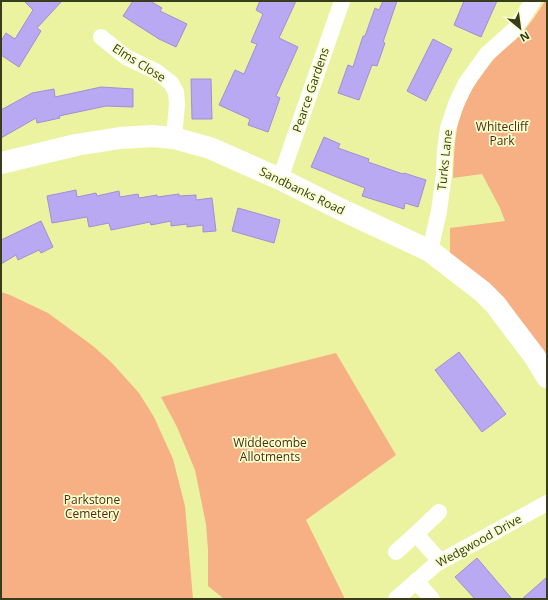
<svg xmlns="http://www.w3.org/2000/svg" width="548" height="600" viewBox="0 0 548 600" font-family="'Open Sans',sans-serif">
<rect width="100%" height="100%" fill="#ebf3a1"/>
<!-- green -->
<g fill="#f6b084">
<path d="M545,1h2v376l-97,-110v-39l55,-7 -5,-13 -18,-34 -29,4c1,-17 1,-33 4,-49 6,-30 26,-61 48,-81 4,-4 9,-6 12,-10 11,-11 20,-24 28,-37z"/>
<path d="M1,292l9,3 38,18 45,33 19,17 27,30 15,24 19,42 12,47 8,93h-192z"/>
<path d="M336,353l60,102 -90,65 39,79h-121l-16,-13v-36l-2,-26 -11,-54 -18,-43 -16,-30z"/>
</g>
<!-- building -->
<g fill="#b9a9f3" stroke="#9f8fd7">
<path d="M24,1h38l-25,27 4,3 -22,36 -18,-12v-14l5,-8 9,6 18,-29z"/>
<path d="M133,1h17l12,7 -2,3 27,13 -11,23 -17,-8 -36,-23z"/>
<path d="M260,1h36l-17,37 19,9 -22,49 4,2 -12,34 -20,-7 2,-6 -31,-14 16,-35 9,4 13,-30 -6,-2 12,-28 -7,-4z"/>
<path d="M383,1h14l-14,41 2,1 -8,23 -5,-1 -13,35 -21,-7 10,-28 5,2 10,-31h2l10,-28 4,2z"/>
<path d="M464,1h33l-16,36 -27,-12z"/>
<path d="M433,39l19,10 -26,52 -19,-10z"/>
<path d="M191,79h20l1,40h-20z"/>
<path d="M101,87l32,2v18l-27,-1 -47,10 1,2 -23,5 -1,-5 -35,20v-28l31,-17 22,-4 1,8z"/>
<path d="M324,137l16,7 -2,4 31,11 -1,3 35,12 1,-1 22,7 -8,27 -13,-4 -1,6 -42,-13 3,-8 -54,-21z"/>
<path d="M76,190l1,7 19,-4 1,3 22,-5 1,6 18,-3 1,4 18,-3v2l22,-3v2l17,-1v5l16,-2 4,33 -13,1v-7l-16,2v-3l-16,2v-5l-20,4 -1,-3 -39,8 -2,-7 -20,4 -2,-10 -35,6 -5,-27z"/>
<path d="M238,208l42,12 -6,23 -42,-12z"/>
<path d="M41,221l12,26 -12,6 -2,-3 -21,10 -2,-5 -15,9v-24z"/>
<path d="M459,352l47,62 -24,18 -47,-62z"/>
<path d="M477,558l35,41h-37l-20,-22z"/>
<path d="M547,577v22h-25z"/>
</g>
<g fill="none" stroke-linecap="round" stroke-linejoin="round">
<!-- street -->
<g stroke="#fff" stroke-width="16">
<path d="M101,37l25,20 31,15 14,11 5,9 1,12 -3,34"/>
<path d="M280,179l62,-178"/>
<path d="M430,251l9,-40 5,-37 1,-24 3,-22 8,-24 10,-21 21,-29 28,-25 18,-28"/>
<path d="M439,512l-23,22 24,27"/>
<path d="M396,552l20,-18"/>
<path d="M416,581l16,18"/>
<path d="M396,599l40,-35 111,-61"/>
</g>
<!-- secondary -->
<path stroke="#fff" stroke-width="22" d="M1,163l75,-18 44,-7 32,-2 22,2 36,10 70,31 60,30 90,42 53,41 12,12 40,53 12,20"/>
</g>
<g text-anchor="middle" stroke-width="3.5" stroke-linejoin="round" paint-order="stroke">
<!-- street labels -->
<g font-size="12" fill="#393c1b" stroke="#f8fecd">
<text transform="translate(139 63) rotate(32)" y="4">Elms Close</text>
<text transform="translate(311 90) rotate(-71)" y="4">Pearce Gardens</text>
<text transform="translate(445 160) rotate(-84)" y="4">Turks Lane</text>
<text transform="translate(302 191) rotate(26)" y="4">Sandbanks Road</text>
<text transform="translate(479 541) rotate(-29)" y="4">Wedgwood Drive</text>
</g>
<!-- park labels -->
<g font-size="12" fill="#512c11" stroke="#f8fecd">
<text x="502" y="131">Whitecliff<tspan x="502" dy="14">Park</tspan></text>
<text x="270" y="447">Widdecombe<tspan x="270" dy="14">Allotments</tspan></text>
<text x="92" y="504">Parkstone<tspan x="92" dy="14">Cemetery</tspan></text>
</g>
</g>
<!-- border -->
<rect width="548" height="600" fill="none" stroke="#393c1b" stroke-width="4"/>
<!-- north arrow -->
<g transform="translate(520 28) rotate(151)" stroke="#f8fecd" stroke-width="3" paint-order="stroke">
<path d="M0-3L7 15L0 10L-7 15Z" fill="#393c1b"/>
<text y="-6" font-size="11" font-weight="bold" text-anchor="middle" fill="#393c1b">N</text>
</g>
</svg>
